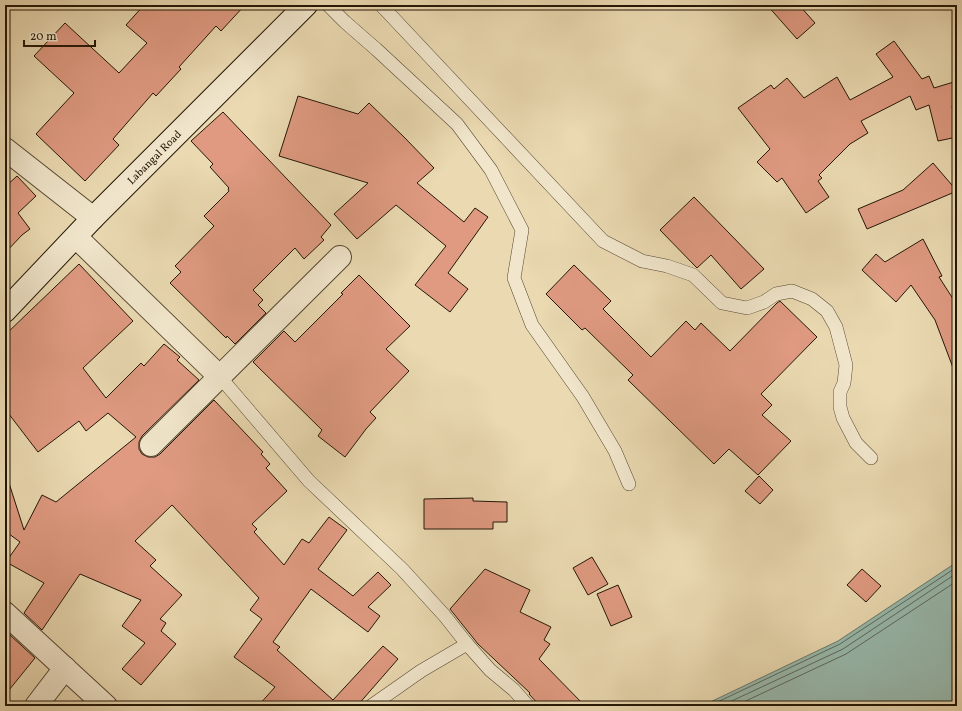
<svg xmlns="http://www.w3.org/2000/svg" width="962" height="711" viewBox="0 0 962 711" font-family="Vollkorn,serif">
<rect width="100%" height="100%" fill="#ead9b1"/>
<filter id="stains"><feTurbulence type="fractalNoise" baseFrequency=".005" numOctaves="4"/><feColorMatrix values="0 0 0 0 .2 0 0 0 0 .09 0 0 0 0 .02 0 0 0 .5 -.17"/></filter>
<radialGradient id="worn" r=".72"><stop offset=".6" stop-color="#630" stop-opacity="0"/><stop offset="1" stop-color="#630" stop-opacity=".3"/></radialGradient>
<!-- water -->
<path fill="#98baae" stroke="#6a796b" d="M957,562v144h-255l136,-65z"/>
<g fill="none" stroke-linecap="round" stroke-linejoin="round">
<!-- shore -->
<g stroke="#5e685a" stroke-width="1">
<path d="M709,706l131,-62 117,-77"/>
<path d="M721,706l122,-57 114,-76"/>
<path d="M735,706l111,-52 111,-73"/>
</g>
</g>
<!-- building -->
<g fill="#df9a81" stroke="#241706">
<path d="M144,5h101l-24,26 -5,-5 -37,41 2,2 -25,27 -3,-3 -40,46 6,6 -34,36 -49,-47 38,-41 -40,-37 31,-33 54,50 28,-30 -21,-18z"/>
<path d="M767,5h32l16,18 -18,16z"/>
<path d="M894,41l28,38 7,-3 5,12 23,-7v23l-5,2 5,20v11l-19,4 -9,-36 -13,5 -6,-14 -49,25 7,12 -18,11 -31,31 3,3 -4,3 11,16 -23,16 -24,-35 -5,4 -20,-20 13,-13 -32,-41 33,-23 3,4 13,-11 17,20 33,-21 13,23 43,-23 -17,-23z"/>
<path d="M298,96l60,18 11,-11 35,34 30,31 -17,15 47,39 11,-14 13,9 -40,56 20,16 -18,23 -35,-27 31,-39 -50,-41 -39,34 -23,-25 34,-31 -89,-27z"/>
<path d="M223,112l108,113 -10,12 3,3 -20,19 -9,-11 -42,42 10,10 -5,5 8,8 -31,31 -8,-8 -1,2 -56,-55 11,-11 -6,-6 39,-40 -10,-10 25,-25 -1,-2 1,-1 -19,-21 3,-3 -22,-23z"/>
<path d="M933,163l24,28 -90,38 -9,-20 45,-19z"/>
<path d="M17,176l19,20 -18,17 12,16 -8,6 -17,18v-66z"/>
<path d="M694,197l70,72 -23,20 -30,-34 -14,13 -37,-38z"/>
<path d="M923,239l19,37 -3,1 18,28v68h-2l-20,-53 -24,-35 -15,17 -34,-32 14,-16 9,8z"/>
<path d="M79,264l54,57 -50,47 23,30 35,-35 3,3 20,-22 16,13 -3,3 22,20 -57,56 -3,6v7l3,5 6,3h7l5,-3 54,-54 49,52 -2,2 9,10 -4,4 21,23 -35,33 5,5 -3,3 30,33 18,-26 7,4 20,-26 18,13 -29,39 35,27 25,-24 13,13 -23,22 12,9 -12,16 -57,-43 -38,53 7,5 -3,3 56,50 50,-54 15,13 -41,47h-99l17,-19 -41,-30 28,-38 -12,-9 9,-12 -87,-93 -37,36 21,19 -6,6 32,29 -22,24 6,4 -5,8 15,13 -35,41 -19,-16 23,-26 -23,-17 19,-26 -61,-26 -38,56 -18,-17 20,-30 -38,-21 14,-20 -15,-11v-48h4l15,47 18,-35 14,7 80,-65 -28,-24 -22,18 -7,-10 -41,31 -33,-43v-74z"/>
<path d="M574,265l37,36 -8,8 48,48 35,-36 9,9 6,-7 29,28 47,-48 3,-2 37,36 -56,57 11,11 -10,10 29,26 -33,34 -29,-26 -15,15 -86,-84 5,-5 -48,-47 -3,2 -36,-36z"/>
<path d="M359,275l51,51 -24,23 23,22 -39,41 6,6 -10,11 -21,28 -27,-21 4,-6 -69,-68 31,-31 11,11 48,-48 -2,-1z"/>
<path d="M759,476l14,14 -13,14 -15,-13z"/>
<path d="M473,498v3l34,1v20h-14v7h-69v-30z"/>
<path d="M592,557l16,27 -20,11 -15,-27z"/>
<path d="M485,569l45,21 -10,22 31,15 -7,13 6,4 -11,15 46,47h-45l-11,-12 1,-1 -52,-49 -28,-35z"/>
<path d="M862,569l19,17 -15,16 -19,-17z"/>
<path d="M618,585l14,32 -21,9 -14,-32z"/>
<path d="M10,635l25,23 -30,37v-53z"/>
</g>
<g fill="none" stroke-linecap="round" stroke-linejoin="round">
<defs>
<g id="lane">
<path d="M328,5l17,17 31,27 81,75 34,46 31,60 -8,48 18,47 51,72 32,54 14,33"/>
<path d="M381,5l222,236 39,20 25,5 26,9 29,28 25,5 17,-6 12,-8 16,-3 20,8 15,12 9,16 10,38 -2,18 -4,9v15l3,11 13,25 15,15"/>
<path d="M220,377l89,104 93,88 42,46 23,29 23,26 24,20 14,16"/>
<path d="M371,706l50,-35 46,-27"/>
</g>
<g id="street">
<path d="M5,149l88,69"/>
<path d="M76,237l144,140"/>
<path d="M151,445l189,-188"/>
<path d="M5,613l101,93"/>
<path d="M36,706l29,-38"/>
</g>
<path id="secondary" d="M5,311l88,-93 213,-213"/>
</defs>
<!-- lane casing -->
<use href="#lane" stroke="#564831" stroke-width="14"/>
<!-- street casing -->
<use href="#street" stroke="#564831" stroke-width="24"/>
<!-- secondary casing -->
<use href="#secondary" stroke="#241706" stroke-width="24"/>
<!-- lane -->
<use href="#lane" stroke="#f1e6cc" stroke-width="13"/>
<!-- street -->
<use href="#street" stroke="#f1e6cc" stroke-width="22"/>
<!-- secondary -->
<use href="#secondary" stroke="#f1e6cc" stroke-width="22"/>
</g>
<g text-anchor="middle" stroke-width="3" stroke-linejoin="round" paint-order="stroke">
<!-- street labels -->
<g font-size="11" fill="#241706" stroke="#f1e6cc">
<text transform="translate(154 157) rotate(-45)" y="4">Labangal Road</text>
</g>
</g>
<!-- margin -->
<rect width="962" height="711" fill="none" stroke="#ead9b1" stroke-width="20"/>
<rect x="6" y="6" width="950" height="699" fill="none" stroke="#241706" stroke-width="2"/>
<rect x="10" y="10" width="942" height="691" fill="none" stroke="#241706"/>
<!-- scale -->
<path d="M24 40v6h71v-6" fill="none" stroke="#241706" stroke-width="2"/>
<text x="30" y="40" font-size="12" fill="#241706" stroke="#f1e6cc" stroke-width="3" paint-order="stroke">20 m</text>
<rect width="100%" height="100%" filter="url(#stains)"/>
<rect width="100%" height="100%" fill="url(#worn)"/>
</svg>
